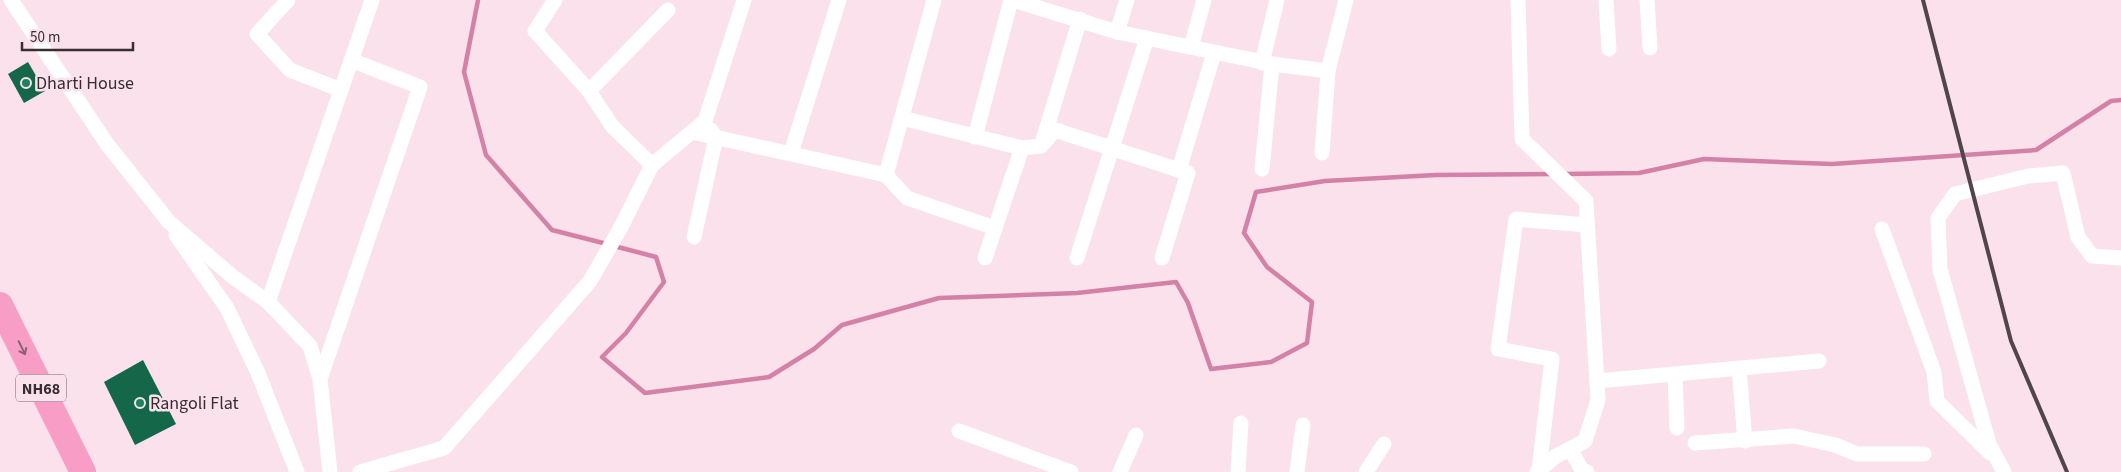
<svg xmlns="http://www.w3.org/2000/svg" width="2121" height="472" viewBox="0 0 2121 472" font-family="'Source Sans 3',sans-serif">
<rect width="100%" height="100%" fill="#fae1eb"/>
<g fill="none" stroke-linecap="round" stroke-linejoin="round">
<!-- stream -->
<g stroke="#d481a8" stroke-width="4.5">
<path d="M478,0l-14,72 22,83 66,75 55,14"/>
<path d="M1563,174l76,-1 65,-14 128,5 204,-14 75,-49 10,-1"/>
<path d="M614,246l42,11 8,25 -38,51 -24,24 43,36 124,-16 45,-28 28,-24 97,-27 138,-5 99,-11 12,21 23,66 60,-7 36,-19 5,-41 -45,-35 -23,-34 12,-41 69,-11 111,-6 117,-1"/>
</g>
</g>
<!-- building -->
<g fill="#15674a">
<path d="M28,62l17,29 -21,12 -16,-29z"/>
<path d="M143,360l33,64 -41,21 -31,-63z"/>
</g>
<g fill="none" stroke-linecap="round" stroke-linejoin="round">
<!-- street -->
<g stroke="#fff" stroke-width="15">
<path d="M11,0l96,144 62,78 64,55 35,25 42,44 10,33 10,93"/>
<path d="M288,0l-31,34 33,36 51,20"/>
<path d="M555,0l-20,31 54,60 23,35 40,39"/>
<path d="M1013,0l104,32 155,32 56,7 18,-71"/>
<path d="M1518,0l4,139 64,62 12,199 -13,41 -29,15 -19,16"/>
<path d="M1606,0l3,49"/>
<path d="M1647,0l3,48"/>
<path d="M1117,32l10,-32"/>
<path d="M1191,47l13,-47"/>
<path d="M1262,63l15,-63"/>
<path d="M589,91l79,-81"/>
<path d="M902,118l120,30 19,-2 14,-16 133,43 -26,85"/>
<path d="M692,132l194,43 48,-175"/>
<path d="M975,137l36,-137"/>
<path d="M1043,140l37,-121"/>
<path d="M791,153l48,-153"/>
<path d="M1322,153l6,-82"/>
<path d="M1262,169l10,-105"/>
<path d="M1179,170l35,-117"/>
<path d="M886,175l21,23 88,30"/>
<path d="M1882,229l52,143 3,29 53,52"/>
<path d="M176,235l51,73 31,65 39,99"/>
<path d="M694,237l22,-100 -5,-7"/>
<path d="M985,258l37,-110"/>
<path d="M1077,258l70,-220"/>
<path d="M268,302l104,-302"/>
<path d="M1739,368l6,73"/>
<path d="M1675,374l2,54"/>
<path d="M320,379l100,-292 -69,-27"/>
<path d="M1597,381l222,-20"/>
<path d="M959,431l112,41"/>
<path d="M1695,443l99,-7 41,9 22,9h67"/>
<path d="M1570,449l12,21 5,2"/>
<path d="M1539,470l13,-111 -54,-10 18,-130 71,6"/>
<path d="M360,472l84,-24 146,-167 31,-54 31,-62 53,-44 39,-121"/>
<path d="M1120,472l16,-37"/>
<path d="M1238,472l3,-49"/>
<path d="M1297,472l6,-47"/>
<path d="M1366,472l18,-28"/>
<path d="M2004,472l-15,-28 -49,-175 -2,-51 17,-24 73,-18 35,-3 15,64 14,19 29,2"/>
</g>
<!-- highway -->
<path stroke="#f79dc6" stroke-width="26" d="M0,305l83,167"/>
<!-- rail -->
<path stroke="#50454a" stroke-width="4" d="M1923,0l88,341 56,131"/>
</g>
<!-- one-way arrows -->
<defs><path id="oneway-shaft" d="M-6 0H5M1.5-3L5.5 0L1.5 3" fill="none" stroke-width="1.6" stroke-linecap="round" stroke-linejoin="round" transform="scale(1.25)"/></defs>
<use stroke="#8d6075" href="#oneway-shaft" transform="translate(22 348) rotate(64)"/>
<!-- markers -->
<g fill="#1b835f" stroke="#fae1eb" stroke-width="2">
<circle cx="26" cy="83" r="5"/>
<circle cx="140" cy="403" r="5"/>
</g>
<g text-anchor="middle" stroke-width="5" stroke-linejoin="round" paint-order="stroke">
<!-- shield labels -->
<rect fill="#fae1eb" stroke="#72646a" stroke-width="1" x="16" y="374.5" width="50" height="27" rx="4"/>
<g font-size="16" font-weight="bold" fill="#372e32">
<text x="41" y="394">NH68</text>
</g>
<!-- poi labels -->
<g font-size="18" fill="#372e32" stroke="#fae1eb" text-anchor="start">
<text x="36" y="89">Dharti House</text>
<text x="150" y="409">Rangoli Flat</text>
</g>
</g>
<!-- scale -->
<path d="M22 42v8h111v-8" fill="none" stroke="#372e32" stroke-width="2.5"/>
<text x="30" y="42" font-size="15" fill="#372e32" stroke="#fae1eb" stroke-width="4" paint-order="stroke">50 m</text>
</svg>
